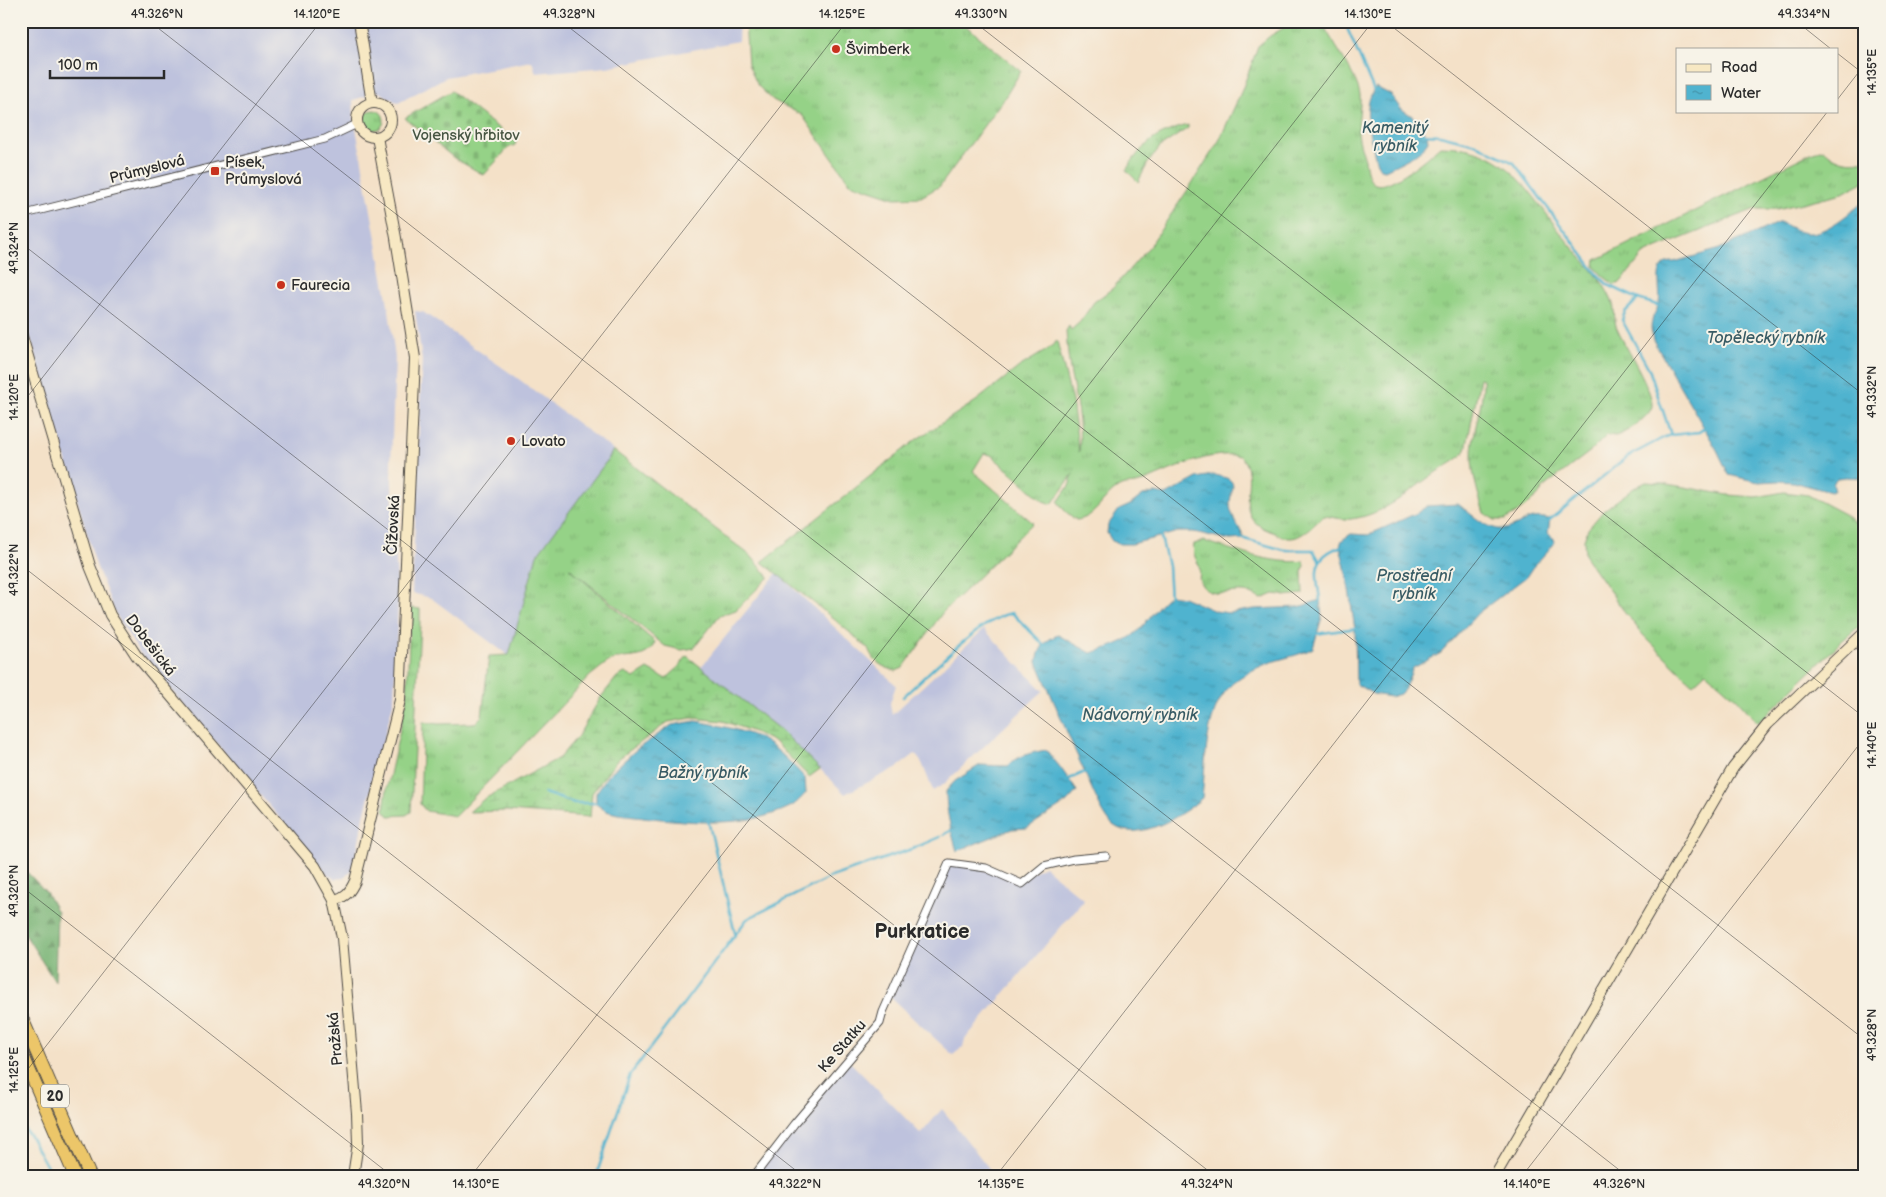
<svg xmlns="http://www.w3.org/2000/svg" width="1886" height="1197" viewBox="0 0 1886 1197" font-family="'Balsamiq Sans',sans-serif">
<defs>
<pattern id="grass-tufts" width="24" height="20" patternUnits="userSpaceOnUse" patternTransform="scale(1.25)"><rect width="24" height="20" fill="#95d287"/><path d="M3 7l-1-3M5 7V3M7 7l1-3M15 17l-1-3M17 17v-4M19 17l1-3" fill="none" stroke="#81b475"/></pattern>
<pattern id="forest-firs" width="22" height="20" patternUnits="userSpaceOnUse" patternTransform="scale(1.25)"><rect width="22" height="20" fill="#78b474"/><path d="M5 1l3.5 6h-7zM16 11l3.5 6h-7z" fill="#63935f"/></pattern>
<pattern id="wetland-marsh" width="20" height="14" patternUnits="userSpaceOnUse" patternTransform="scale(1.25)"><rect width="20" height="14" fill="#95d287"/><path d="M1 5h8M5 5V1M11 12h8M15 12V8" fill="none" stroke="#81b475"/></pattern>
<pattern id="cemetery-stones" width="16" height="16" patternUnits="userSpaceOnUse" patternTransform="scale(1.25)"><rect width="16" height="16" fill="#95d287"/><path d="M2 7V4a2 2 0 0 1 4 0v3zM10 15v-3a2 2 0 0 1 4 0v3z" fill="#81b475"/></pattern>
<pattern id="water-ripples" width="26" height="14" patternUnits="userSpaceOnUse" patternTransform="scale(1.25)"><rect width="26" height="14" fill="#50b3cf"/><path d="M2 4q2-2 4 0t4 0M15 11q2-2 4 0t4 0" fill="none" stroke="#4392a8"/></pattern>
</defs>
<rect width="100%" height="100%" fill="#f7f3e8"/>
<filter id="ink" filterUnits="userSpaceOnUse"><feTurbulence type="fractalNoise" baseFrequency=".02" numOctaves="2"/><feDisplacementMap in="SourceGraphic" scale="10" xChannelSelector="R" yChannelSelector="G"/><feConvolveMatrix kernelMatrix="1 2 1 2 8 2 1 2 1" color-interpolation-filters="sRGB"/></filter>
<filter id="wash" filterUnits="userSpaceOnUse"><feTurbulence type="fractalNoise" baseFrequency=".0096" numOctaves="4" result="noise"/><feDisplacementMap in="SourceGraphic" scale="20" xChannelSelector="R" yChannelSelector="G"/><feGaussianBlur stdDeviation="1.12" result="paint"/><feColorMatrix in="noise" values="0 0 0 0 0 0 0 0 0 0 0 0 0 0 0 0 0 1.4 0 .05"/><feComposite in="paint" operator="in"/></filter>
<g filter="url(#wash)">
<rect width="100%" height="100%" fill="#f4e1c8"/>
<!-- industrial -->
<g fill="#bec2dd">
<path d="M21,21h718l-1,20 -131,26 -71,6 -4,-12 -86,16 -48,26 -19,-11 -26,8 1,17 35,193 6,48 -4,107 7,137 -4,98 -30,116 -11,54 -10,8 -8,1 -8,-5 -188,-222 -24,-39 -19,-48 -75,-259z"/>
<path d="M415,311l8,1 93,65 97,73 -4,8 -72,97 -28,101 -78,-58 -19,-5 10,-233z"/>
<path d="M777,573l119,112 -6,18 2,12 92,-86 59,62 -99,93 -11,7 -11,-28 -7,-9 -17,13 -53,27 -61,-61 -83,-66z"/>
<path d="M959,862l58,18 27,-14 40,34 -119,139 -2,8 -10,8 -63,-58 59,-134z"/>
<path d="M848,1060l73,74 21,-25 53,67h-241z"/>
</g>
<!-- grass -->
<g fill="url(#grass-tufts)" stroke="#607e59">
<path d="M745,21h215l61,50 -14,23 -67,92 -19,11 -26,1 -45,-15 -48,-68 -29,-15 -15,-14 -10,-22z"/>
<path d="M1295,21l25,1 4,4c10,19 33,50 36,69 1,11 -2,23 -2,35 0,9 4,20 7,30 1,6 3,21 10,24 15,6 54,-28 65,-38 71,0 88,47 127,95 16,20 35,36 45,60 4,10 1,21 6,30 8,17 35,59 34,75 -1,10 -28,29 -37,30 -3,0 -5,-1 -8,-1l-15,15 -47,36 -8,11 -19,15 -13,8h-10l-11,-7c-5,-16 -11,-35 -12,-53 -1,-28 12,-54 11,-81l-3,-1 -14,72c-7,11 -21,16 -31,23 -26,18 -51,42 -84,46 -8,1 -18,-2 -27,-3 -10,8 -22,23 -35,22 -6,0 -13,-5 -19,-7 -43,-16 -7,-53 -30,-75 -29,-7 -73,16 -100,27 -6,2 -13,1 -19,3 -17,8 -25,33 -45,34l-11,-9 -7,-9 11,-16 4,-12 -21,30 -9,-3 -52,-46 -7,-2 -11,18 60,52 -90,89 -40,56 -7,3c-14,-4 -23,-9 -28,-23l-39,-33 -67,-53 155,-123 59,-38 43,-34 28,-17 10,-9 15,60 7,51c3,-31 -4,-53 -9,-82 -2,-13 -3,-26 -4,-39l3,-5 2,4 9,-8 14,-20 19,-14 36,-41 40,-59 31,-49 22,-49 16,-44 12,-10z"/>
<circle cx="374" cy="120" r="10"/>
<path d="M1188,125v3l-28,19 -12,16 -10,19 -12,-12c19,-28 29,-36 62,-45z"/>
<path d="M1824,149c12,12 25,15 41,11v21l-22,12 -66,16h-22l-100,40 -12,6 -23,28 -6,2 -12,-10 -7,-8 1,-7 217,-108z"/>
<path d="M613,450l138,106 18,21 -33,33 -16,5 -26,33 -12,2 -17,-4 -96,-78 86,74c-8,21 -30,12 -45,19 -6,3 -13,10 -19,14l-136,141 -29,-5 -6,-7 3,-82 16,2 36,-1 7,-7 7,-60 20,-1 28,-100 72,-97z"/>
<path d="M1646,482l16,1 66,12 28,2 28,-5 24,3 36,19 21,18v89l-22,19 -85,83 -21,-24 -31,-27 -13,12 -50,-49 -22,-28 -36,-51 -1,-17 4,-10 16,-19 30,-22z"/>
<path d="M1204,541c29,9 70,24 100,20l1,5 -3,5 1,23 -18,2 -11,-2 -12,5c-6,-2 -13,-7 -19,-7 -14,-1 -34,8 -43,-10 -2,-5 1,-11 -1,-16 -3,-8 -7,-12 -5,-22z"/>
<path d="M412,608l8,1v13l-9,190 -5,3 -17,1 -5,-6 3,-22 20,-90 3,-89z"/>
</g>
<!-- forest -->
<path fill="url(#forest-firs)" stroke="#527050" d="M21,866l25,26 11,20 -2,70 -34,-54z"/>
<!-- wetland -->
<path fill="url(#wetland-marsh)" stroke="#607e59" d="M687,656l97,77 36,36 -11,8 -33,-34 -22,-11 -31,-11 -31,-3 -24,4 -50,37 -26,34 -2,24 -83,-6 -38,1 15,-13 75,-41 19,-22 23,-39 16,-20 8,-4 9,5 14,-9 18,10 12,-11z"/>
<!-- cemetery -->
<path fill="url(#cemetery-stones)" stroke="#607e59" d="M451,91l65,51 -1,3 -7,3 -24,27 -30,-17 -49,-40z"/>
<!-- water -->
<g fill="url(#water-ripples)" stroke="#3e6f7d">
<path d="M1376,87l15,8 9,13 12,8 15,19 1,6c-8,14 -29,22 -43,29l-5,-1 -3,-5c-5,-22 -18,-57 -1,-77z"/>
<path d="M1865,201v206l-4,3 4,23v45l-19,-1 -9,1 -4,5 2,7 -4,2 -38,-10 -15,-1 -20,1 -29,-7 -12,-25 -64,-110c-1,-5 -3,-13 -1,-19 1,-7 6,-12 7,-18 3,-14 -8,-42 15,-41l43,-12 63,-28c8,4 17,10 26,11 20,2 44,-21 59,-32z"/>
<path d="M1212,475c36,4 13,17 19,36 3,10 10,18 13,28l-14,1 -36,-8h-16l-46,12h-12l-8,-3 -5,-8 1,-8 11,-15 11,-5 13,-10 12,-2 11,2 31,-17z"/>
<path d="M1458,504c11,8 31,28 47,25 20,-4 19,-15 45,-10l-2,14 6,7v4l-22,24 -6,9 -48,36 -37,40 -28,15 -9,22 -4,4 -10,3 -17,-3 -17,-10 -1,-54 -8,-54 -7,-30 2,-6 9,-6 17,1 49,-22 10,-7z"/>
<path d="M1170,595l13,2 32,14 14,2 26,-4 44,-2 21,-7 2,17 -9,31c-14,8 -32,10 -47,16 -12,5 -28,13 -37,23 -25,28 -23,76 -27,111 -19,17 -64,46 -89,27 -8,-6 -17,-27 -21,-36 -19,-42 -37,-85 -55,-127 2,-14 8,-22 21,-27l33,18c14,-4 29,-9 41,-17 15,-11 23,-30 38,-41z"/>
<path d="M696,721c21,4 42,8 61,16 19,9 35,27 48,41l1,15c-5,5 -9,10 -14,13 -50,26 -121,14 -174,8l-12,-3 -10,-7v-11l12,-18 29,-26 35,-24z"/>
<path d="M1046,750l14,17 17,24 -10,11 -40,26 -15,1 -55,22c-6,-20 -11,-39 -11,-60l9,-10 25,-16 28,1c11,-11 22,-13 38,-16z"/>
</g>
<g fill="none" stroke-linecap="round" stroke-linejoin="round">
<!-- stream -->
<g stroke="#50b3cf" stroke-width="2.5">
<path d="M1344,21l31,72"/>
<path d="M1423,134l17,1 36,9 38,19 84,112 10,10 30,14"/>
<path d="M1660,306l-22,-7 -13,13 -3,8 27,49 22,66"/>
<path d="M1547,522l80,-65 36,-19 8,-3 28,-3 8,-6"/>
<path d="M1160,533l8,33 2,33"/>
<path d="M1241,538l43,12h29l6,10"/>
<path d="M1320,601c-1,-16 -9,-34 5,-46 6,-5 10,-7 18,-9"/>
<path d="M1315,634l42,-6"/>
<path d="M903,697c23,-21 80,-80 109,-84l33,33"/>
<path d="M1067,780l20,-9"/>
<path d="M544,793l30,10h25"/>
<path d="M708,820l27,113"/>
<path d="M943,835l9,-5"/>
<path d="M21,1125l9,11 22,40"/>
<path d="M596,1176l34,-101 117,-156 84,-42 81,-28 28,-12"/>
</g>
</g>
</g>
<g filter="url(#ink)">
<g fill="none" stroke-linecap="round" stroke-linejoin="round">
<defs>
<g id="street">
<path d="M21,215l304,-76 32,-15"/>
<path d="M754,1176l40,-52 86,-101 3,-11 66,-149 37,5 36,16 22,-18 30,-7 32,-3"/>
</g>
<g id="secondary">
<path d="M359,21l13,82"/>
<circle cx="374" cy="120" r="17"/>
<path d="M21,333l69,233 20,49 26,40 179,211 19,34 8,38 15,175 1,30 -5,33"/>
<path d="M334,900c12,-3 16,-8 21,-19l45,-181 15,-342 -19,-120 -19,-101"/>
<path d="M1495,1176l238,-408 35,-44 97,-92"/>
</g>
<g id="highway">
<path d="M21,1016l69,160"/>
<path d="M21,1051l54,125"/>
</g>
</defs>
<!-- street casing -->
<use href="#street" stroke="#494643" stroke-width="9"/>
<!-- secondary casing -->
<use href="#secondary" stroke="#494643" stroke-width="12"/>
<!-- highway casing -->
<use href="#highway" stroke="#494643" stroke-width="14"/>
<!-- street -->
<use href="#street" stroke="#fff" stroke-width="7"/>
<!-- secondary -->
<use href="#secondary" stroke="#f7e8c3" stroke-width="10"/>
<!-- highway -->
<use href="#highway" stroke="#ecc669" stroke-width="12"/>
</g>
</g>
<!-- ticks -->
<path fill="none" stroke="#2b2b2b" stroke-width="1" stroke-opacity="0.45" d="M149,21l1478,1155M561,21l1304,1019M973,21l892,697M1385,21l480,375M1796,21l35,28M1837,53l28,22M1837,100l28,-36M21,243l1194,933M21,405l300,-384M21,565l782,611M21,886l371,290M21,1078l826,-1057M471,1176l902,-1155M996,1176l832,-1065M1522,1176l343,-439"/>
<!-- markers -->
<g fill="#c8321e" stroke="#f7f3e8" stroke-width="2">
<circle cx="836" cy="49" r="5"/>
<rect x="210" y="166" width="10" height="10" rx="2.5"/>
<circle cx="281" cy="285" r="5"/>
<circle cx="511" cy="441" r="5"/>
</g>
<g text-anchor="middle" stroke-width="4" stroke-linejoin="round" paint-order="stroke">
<!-- shield labels -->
<rect fill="#f7f3e8" stroke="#686764" stroke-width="1" x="41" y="1084.5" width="28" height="23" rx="4"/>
<g font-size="14" font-weight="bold" fill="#2b2b2b">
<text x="55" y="1101">20</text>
</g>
<!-- poi labels -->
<g font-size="15" fill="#2b2b2b" stroke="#f7f3e8" text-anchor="start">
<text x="846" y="54">Švimberk</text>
<text x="225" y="167">Písek,<tspan x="225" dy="17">Průmyslová</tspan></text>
<text x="291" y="290">Faurecia</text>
<text x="521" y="446">Lovato</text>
</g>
<!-- park labels -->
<g font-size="15" fill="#465542" stroke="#f7f3e8">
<text x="466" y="140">Vojenský hřbitov</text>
</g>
<!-- street labels -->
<g font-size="15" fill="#2b2b2b" stroke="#f7f3e8">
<text transform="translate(147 169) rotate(-14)" y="5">Průmyslová</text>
<text transform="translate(393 525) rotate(-87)" y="5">Čížovská</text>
<text transform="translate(151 645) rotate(53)" y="5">Dobešická</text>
<text transform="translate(335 1039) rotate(-95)" y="5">Pražská</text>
<text transform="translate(842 1046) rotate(-49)" y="5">Ke Statku</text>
</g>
<!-- water labels -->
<g font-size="16" font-style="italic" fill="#385b64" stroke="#f7f3e8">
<text x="1395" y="133">Kamenitý<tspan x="1395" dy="18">rybník</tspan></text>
<text x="1766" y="343">Topělecký rybník</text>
<text x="1414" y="581">Prostřední<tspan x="1414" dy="18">rybník</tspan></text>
<text x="1140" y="720">Nádvorný rybník</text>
<text x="703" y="778">Bažný rybník</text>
</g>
<!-- district labels -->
<g font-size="20" font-weight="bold" fill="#2b2b2b" stroke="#f7f3e8">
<text x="922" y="938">Purkratice</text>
</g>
</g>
<!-- margin -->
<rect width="1886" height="1197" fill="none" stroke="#f7f3e8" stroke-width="55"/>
<!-- legend -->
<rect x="1676" y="48" width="162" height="65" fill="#f7f3e8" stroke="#a5a39c"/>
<rect x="1686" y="64" width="25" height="8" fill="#f7e8c3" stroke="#a5a39c"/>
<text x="1721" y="72" font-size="15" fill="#2b2b2b">Road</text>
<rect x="1686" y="85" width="25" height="15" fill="url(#water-ripples)" stroke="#a5a39c"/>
<text x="1721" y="98" font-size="15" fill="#2b2b2b">Water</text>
<!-- scale -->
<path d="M50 70v8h114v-8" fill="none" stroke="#2b2b2b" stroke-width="2.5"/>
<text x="58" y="70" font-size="15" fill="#2b2b2b" stroke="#f7f3e8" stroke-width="4" paint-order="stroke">100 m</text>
<rect x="28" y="28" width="1830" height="1142" fill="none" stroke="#2b2b2b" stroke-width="2"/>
<g font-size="12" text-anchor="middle" fill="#2b2b2b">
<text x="157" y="18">49.326°N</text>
<text x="317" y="18">14.120°E</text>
<text x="569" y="18">49.328°N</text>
<text x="842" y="18">14.125°E</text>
<text x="981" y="18">49.330°N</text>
<text x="1368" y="18">14.130°E</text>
<text x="1804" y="18">49.334°N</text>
<text transform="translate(1872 72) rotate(-90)" y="4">14.135°E</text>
<text transform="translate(14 248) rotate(-90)" y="4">49.324°N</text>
<text transform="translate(1872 392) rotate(-90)" y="4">49.332°N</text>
<text transform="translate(14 397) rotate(-90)" y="4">14.120°E</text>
<text transform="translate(14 570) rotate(-90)" y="4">49.322°N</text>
<text transform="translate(1872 745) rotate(-90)" y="4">14.140°E</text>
<text transform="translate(14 891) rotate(-90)" y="4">49.320°N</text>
<text transform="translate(1872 1035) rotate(-90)" y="4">49.328°N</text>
<text transform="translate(14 1070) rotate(-90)" y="4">14.125°E</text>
<text x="384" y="1188">49.320°N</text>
<text x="476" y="1188">14.130°E</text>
<text x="795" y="1188">49.322°N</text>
<text x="1001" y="1188">14.135°E</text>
<text x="1207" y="1188">49.324°N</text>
<text x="1527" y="1188">14.140°E</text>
<text x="1619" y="1188">49.326°N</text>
</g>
</svg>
